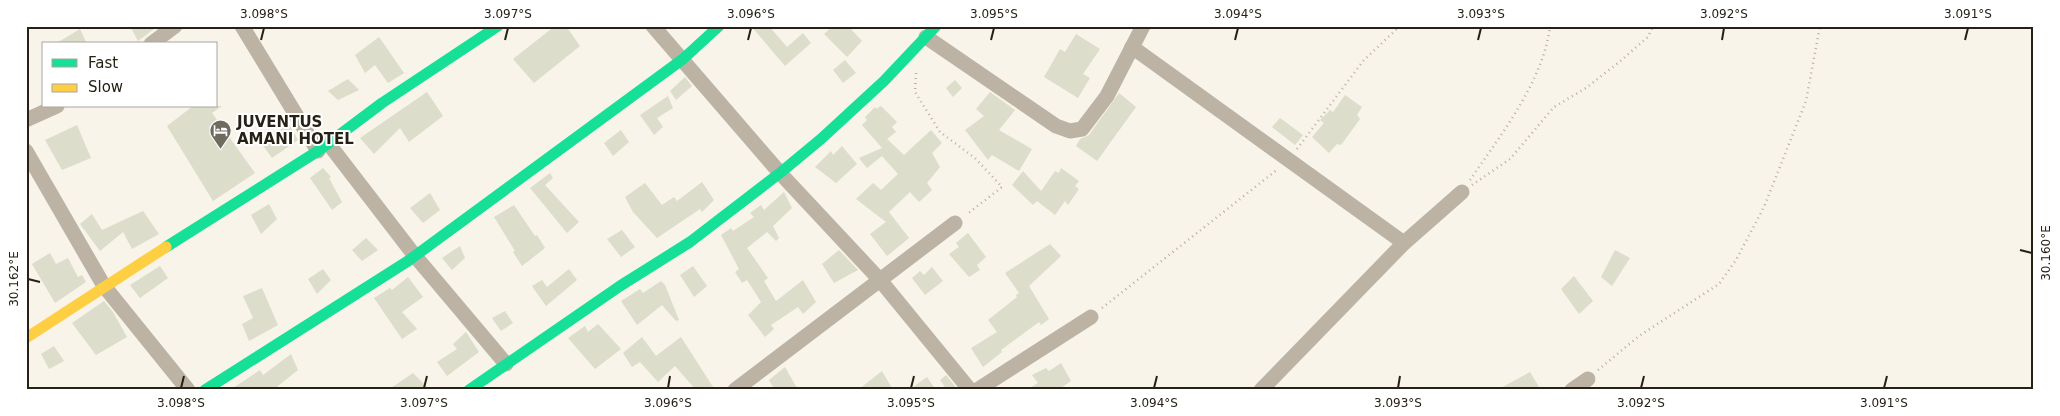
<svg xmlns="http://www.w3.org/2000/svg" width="2060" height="416" viewBox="0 0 2060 416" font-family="'DejaVu Sans',sans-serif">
<rect width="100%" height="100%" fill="#f8f4e9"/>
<!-- building -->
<g fill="#dcddca">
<path d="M130,26h28l-20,15z"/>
<path d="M555,26h11l14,20 -46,37 -21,-24z"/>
<path d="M751,26h18l18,21 16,-14 8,10 -26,23z"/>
<path d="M833,26h15l14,15 -15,16 -23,-23z"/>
<path d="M80,29l7,15h-32z"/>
<path d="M1076,34l24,15 -17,25 7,4 -12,20 -34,-21 16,-28 5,3z"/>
<path d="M379,37l25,36 -16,10 -13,-18 -10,8 -10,-18z"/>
<path d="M845,60l11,13 -13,10 -10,-13z"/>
<path d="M685,77l7,9 -16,14 -6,-9z"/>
<path d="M348,79l11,11 -21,10 -10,-9z"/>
<path d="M955,80l7,8 -9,9 -7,-9z"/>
<path d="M427,92l16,24 -34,26 -9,-14 -26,26 -14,-16z"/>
<path d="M990,92l25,18 -16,20 33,19 -13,22 -27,-16 -4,5 -23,-30 19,-14 -8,-7z"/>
<path d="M1119,93l17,14 -39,54 -21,-15 4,-7 9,-4z"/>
<path d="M1345,95l17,12 -5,8 3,4 -19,26 -4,-1 -8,9 -17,-16 12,-14 -4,-3 10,-10 3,2z"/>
<path d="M668,96l5,12 -16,10 6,9 -9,8 -14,-20z"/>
<path d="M193,106h29l-10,7 43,60 -42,28 -46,-75z"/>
<path d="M881,106l16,16 -5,5 4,5 -9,7 17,16 27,-25 11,13 -10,10 8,14 -13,16 5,7 -13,12 -9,-10 -21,20 20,26 -22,18 -17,-22 16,-12 -30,-23 17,-16 8,7 17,-16 -16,-18 -15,12 -8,-10 23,-10 -20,-23 5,-5 -2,-3 10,-10 1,2z"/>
<path d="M1280,118l23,17 -8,10 -23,-18z"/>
<path d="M289,124l9,16 -26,18 -11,-15z"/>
<path d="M77,125l14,33 -29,12 -17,-30z"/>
<path d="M621,130l8,12 -16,14 -9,-13z"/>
<path d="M842,146l15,18 -21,19 -21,-16 16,-16 2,4z"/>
<path d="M323,168l8,9 -2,1 13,24 -10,8 -22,-32z"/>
<path d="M1061,168l18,13 -4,5 4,3 -11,16 -3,-4 -10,14 -18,-14 -4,4 -21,-20 11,-14 18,20 14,-20 4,2z"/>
<path d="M550,173l3,5 -8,7 34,37 -12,11 -37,-45z"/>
<path d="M702,182l12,18 -12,12 -2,-3 -43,29 -24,-26 -8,-15 20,-14 17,22 12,-8 3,4z"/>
<path d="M784,192l8,16 -19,18 6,12 -3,3 -9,-9 -20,16 21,30 -4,3 12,20 27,-21 13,22 -13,12 -5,-7 -27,18 3,4 -9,8 -17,-22 13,-13 -14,-22 -5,3 -7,-11 4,-3 -18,-34 10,-7 2,3 21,-14 -4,-4 11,-8 3,5z"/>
<path d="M430,193l10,17 -17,13 -13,-15z"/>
<path d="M269,204l8,15 -16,15 -10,-19z"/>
<path d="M514,205l21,31 2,-1 8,13 -23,18 -9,-14 2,-1 -21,-34z"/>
<path d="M143,211l16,23 -27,15 -9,-17 -23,19 -20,-27 12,-10 10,16z"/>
<path d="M622,230l13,17 -14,10 -14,-18z"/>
<path d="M968,233l18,24 -9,8 3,5 -11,7 -20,-23 10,-7 -3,-4z"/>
<path d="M366,238l12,12 -16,11 -10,-11z"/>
<path d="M1050,244l11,12 -32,30 20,33 -8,6 -2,-3 -38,28 1,2 -19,15 -12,-19 26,-16 -9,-12 29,-23 -1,-2 3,-2 -14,-20z"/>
<path d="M460,246l5,12 -13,12 -10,-12z"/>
<path d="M839,250l19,20 -24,13 -12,-19z"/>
<path d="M1615,250l15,8 -18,28 -11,-9z"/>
<path d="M50,253l6,11 12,-6 10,19 4,-2 4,7 -31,21 -23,-39z"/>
<path d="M160,266l8,12 -28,20 -10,-13z"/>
<path d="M693,266l14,20 -13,11 -14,-22z"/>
<path d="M932,267l11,14 -18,14 -13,-17 8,-7 4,4z"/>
<path d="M323,269l8,11 -14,14 -9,-15z"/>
<path d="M569,269l8,11 -31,26 -14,-20 10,-6 5,7z"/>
<path d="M1574,276l19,25 -14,13 -18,-25z"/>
<path d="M408,277l15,20 -21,15 15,17 -15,10 -28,-41 16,-10 2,2z"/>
<path d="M661,281l4,4 14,35 -3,1 -14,-16 -25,20 -16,-24 19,-12 3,4z"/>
<path d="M262,288l16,37 -29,16 -7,-17 11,-6 -10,-22z"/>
<path d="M104,301l9,11 14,25 -31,18 -24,-32z"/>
<path d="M505,311l8,12 -12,8 -9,-13z"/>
<path d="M598,324l23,25 -26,20 -27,-31 17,-12 3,6z"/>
<path d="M466,332l13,20 -32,24 -10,-14 20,-13 -4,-5z"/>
<path d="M642,337l14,19 25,-19 34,53h-19l-21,-24 -17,16 -18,-20 -8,5 -9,-14z"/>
<path d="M54,346l10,15 -15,8 -8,-15z"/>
<path d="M291,354l7,16 -25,20h-43l30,-20 3,5z"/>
<path d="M1061,363l10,18 -13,9h-32l12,-7 -6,-8 14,-7 3,3z"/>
<path d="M785,367l13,23h-23l-6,-10z"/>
<path d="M882,371l11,19h-35z"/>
<path d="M1530,372l11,18h-44z"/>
<path d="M413,373l17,17h-42z"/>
<path d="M946,375l12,15h-11l-7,-10z"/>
<path d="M927,377l9,13h-27z"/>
</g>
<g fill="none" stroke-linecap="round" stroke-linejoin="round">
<!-- path -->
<g stroke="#b7aea4" stroke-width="2.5" stroke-dasharray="1 4" stroke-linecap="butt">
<path d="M916,73l-1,19 25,40 35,26 27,29 -36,28"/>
<path d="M1297,149l67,-89 36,-34"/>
<path d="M1470,180c30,-44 74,-100 80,-154"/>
<path d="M1472,185l38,-26 44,-52 32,-19 32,-25 30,-26 5,-11"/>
<path d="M1102,308l176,-139"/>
<path d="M1598,370l41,-34 80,-52 17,-24 28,-53 42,-106 14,-75"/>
</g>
<!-- street -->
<g stroke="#bcb3a5" stroke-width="15">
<path d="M242,26l76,125"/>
<path d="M653,26l127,147 100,107 90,110"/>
<path d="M926,37l130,89 14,5 12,-2 25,-33 36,-70"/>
<path d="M151,44l24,-18"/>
<path d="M1132,47l272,196"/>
<path d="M26,120l31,-14"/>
<path d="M328,143l87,113 91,108"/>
<path d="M26,151l78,135 84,104"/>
<path d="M735,390l220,-167"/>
<path d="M977,390l114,-73"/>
<path d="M1261,390l143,-147 58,-51"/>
<path d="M1572,390l16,-11"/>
</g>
<!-- fast -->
<g stroke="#16e098" stroke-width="11">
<path d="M166,247l152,-96 64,-48 116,-77"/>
<path d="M205,390l203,-129 275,-202 36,-33"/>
<path d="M469,390l151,-104 70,-44 90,-69 41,-34 63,-58 52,-55"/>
</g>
<!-- slow -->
<path stroke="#ffcf43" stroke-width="11" d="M26,338l140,-91"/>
</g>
<!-- ticks -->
<path fill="none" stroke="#262115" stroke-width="2" d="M261,40l3,-12M505,40l3,-12M748,40l3,-12M991,40l3,-12M1235,40l3,-12M1478,40l3,-12M1722,40l2,-12M1965,40l3,-12M2020,250l12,3M28,279l12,3M181,388l3,-12M424,388l3,-12M668,388l2,-12M911,388l3,-12M1154,388l3,-12M1398,388l2,-12M1641,388l3,-12M1884,388l3,-12"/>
<!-- icons -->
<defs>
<symbol id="hotel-pin" viewBox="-11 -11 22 30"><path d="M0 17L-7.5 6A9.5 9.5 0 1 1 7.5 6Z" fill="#706b5f" stroke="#fff"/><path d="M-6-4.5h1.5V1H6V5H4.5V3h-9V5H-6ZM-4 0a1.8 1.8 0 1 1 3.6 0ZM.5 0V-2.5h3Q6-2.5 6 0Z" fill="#fff"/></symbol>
</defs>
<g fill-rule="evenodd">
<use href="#hotel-pin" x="208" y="118" width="25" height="34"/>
</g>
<g text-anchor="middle" stroke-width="4" stroke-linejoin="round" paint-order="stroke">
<!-- poi labels -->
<g font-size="15" font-weight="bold" fill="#262115" stroke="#fff" text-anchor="start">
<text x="237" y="127">JUVENTUS<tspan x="237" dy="17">AMANI HOTEL</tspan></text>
</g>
</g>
<!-- border -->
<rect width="2060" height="416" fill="none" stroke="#ffffff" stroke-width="55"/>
<!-- legend -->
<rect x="42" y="42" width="175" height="65" fill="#ffffff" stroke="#a8a6a1"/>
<rect x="52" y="59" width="25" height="8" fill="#16e098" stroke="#a8a6a1"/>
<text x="88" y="68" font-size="15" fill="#262115">Fast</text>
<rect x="52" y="84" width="25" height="8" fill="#ffcf43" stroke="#a8a6a1"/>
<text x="88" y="92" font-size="15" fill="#262115">Slow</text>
<rect x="28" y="28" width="2004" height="360" fill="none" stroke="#262115" stroke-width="2"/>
<g font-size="12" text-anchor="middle" fill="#262115">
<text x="264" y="18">3.098°S</text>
<text x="508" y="18">3.097°S</text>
<text x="751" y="18">3.096°S</text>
<text x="994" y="18">3.095°S</text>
<text x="1238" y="18">3.094°S</text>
<text x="1481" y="18">3.093°S</text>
<text x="1724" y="18">3.092°S</text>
<text x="1968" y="18">3.091°S</text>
<text transform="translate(2046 253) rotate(-90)" y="4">30.160°E</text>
<text transform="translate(14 279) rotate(-90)" y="4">30.162°E</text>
<text x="181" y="407">3.098°S</text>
<text x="424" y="407">3.097°S</text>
<text x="668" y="407">3.096°S</text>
<text x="911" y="407">3.095°S</text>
<text x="1154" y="407">3.094°S</text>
<text x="1398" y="407">3.093°S</text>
<text x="1641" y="407">3.092°S</text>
<text x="1884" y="407">3.091°S</text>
</g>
</svg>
